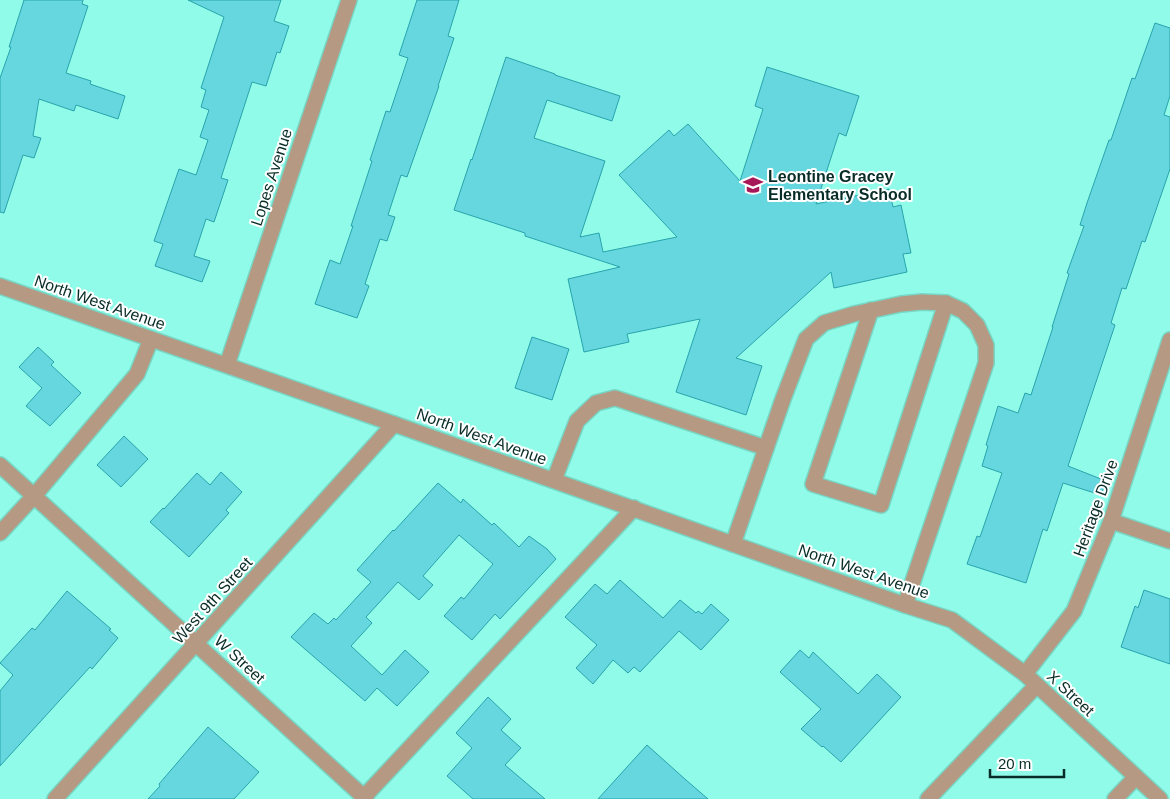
<svg xmlns="http://www.w3.org/2000/svg" width="1170" height="799" viewBox="0 0 1170 799" font-family="Helvetica,sans-serif">
<rect width="100%" height="100%" fill="#90fbe8"/>
<!-- building -->
<g fill="#66d7de" stroke="#28a4ac">
<path d="M24,0h59l-1,4 6,2 -22,67 25,8 -1,3 35,12 -7,23 -42,-14 -2,6 -35,-12 -6,37 8,2 -7,20 -11,-3 -19,58 -4,-1v-134l11,-31h-2z"/>
<path d="M188,0h93l-7,21 15,5 -9,27 -3,-1 -11,34 -14,-4 -31,96 7,2 -14,42 -8,-3 -12,37 16,5 -8,21 -47,-16 8,-22 -9,-3 25,-72 17,6 12,-35 -8,-3 9,-27 -8,-3 5,-17 -5,-2 23,-71z"/>
<path d="M417,0h42l-11,36 6,2 -16,48h1l-32,91 -6,-2 -13,40 7,2 -8,24 -7,-2 -15,45 4,2 -12,32 -42,-14 15,-44 10,4 13,-38h-2l21,-65 -2,-1 16,-49 4,1 18,-54 -9,-3z"/>
<path d="M1155,23l15,5v68l-6,19 6,2v52l-25,73 -3,-1 -16,48 -4,-1 -11,35 4,2 -47,141 38,15 -5,14 -38,-12 -16,48 -4,-2 -17,54 -59,-19 10,-28 3,1 22,-64 -20,-7 6,-20 -2,-1 12,-39 20,7 7,-20 6,2 22,-68h-1l17,-53 -2,-1 17,-47 -4,-1 7,-22 22,-63h2l21,-62 3,1z"/>
<path d="M506,57l49,17v1l65,21 -8,25 -65,-21 -13,38 71,23 -25,76 19,-4 4,19 74,-15 -58,-62 50,-45 5,6 14,-12 52,57 23,-72 -8,-3 12,-39 92,29 -13,40 -7,-3 -23,71 73,-15 4,18 8,-2 10,48 -8,1 4,18 -73,16 -3,-16 -95,86 26,8 -16,49 -70,-23 24,-73 -73,15 2,8 -45,10 -16,-73 52,-12 -95,-31v-3l-71,-23 17,-51 1,1z"/>
<path d="M532,337l37,12 -17,51 -37,-12z"/>
<path d="M38,347l16,15 -3,3 30,28 -31,33 -24,-20 16,-18 -23,-21z"/>
<path d="M124,436l24,23 -27,28 -24,-22z"/>
<path d="M221,472l21,20 -16,18 3,3 -40,44 -39,-35 13,-14 1,1 33,-36 13,12z"/>
<path d="M438,483l23,20 2,-4 29,26 2,-2 25,24 10,-11 18,13 9,10 -56,60 -5,-5 -23,26 -28,-24 17,-19 3,2 29,-35 -34,-29 -36,41 10,9 -14,15 -21,-18 -32,35 6,6 -21,23 31,29 23,-25 24,22 -32,34 -20,-18 -12,13 -74,-64 23,-24 14,11 6,-6 2,2 35,-38 -14,-12 36,-40 1,1z"/>
<path d="M620,580l43,38 17,-18 16,13 2,-2 4,3 9,-10 18,16 -28,30 -22,-19 -39,41 -6,-5 -6,6 -15,-13 -20,24 -17,-16 21,-23 -32,-28 30,-33 12,10z"/>
<path d="M1144,590l26,9v65l-49,-17 14,-41 3,2z"/>
<path d="M67,591l44,38 -2,1 9,8 -26,31 -2,-2 -90,99v-75l13,-16 -13,-12 32,-35 3,2z"/>
<path d="M800,650l9,8 4,-6 45,42 19,-20 24,23 -60,65 -18,-16 -1,1 -21,-18 20,-20 -41,-37z"/>
<path d="M488,697l23,22 -10,11 20,18 -16,17 40,34h-72l-26,-23 25,-28 -16,-15z"/>
<path d="M208,727l51,45 -25,27h-86l12,-13 -1,-2z"/>
<path d="M647,745l39,35 22,19h-110z"/>
</g>
<g fill="none" stroke-linecap="round" stroke-linejoin="round">
<defs>
<g id="lane">
<path d="M871,310l-58,174 68,21 65,-202"/>
<path d="M554,480l23,-59 19,-18 19,-5 151,50"/>
<path d="M0,533l34,-37 103,-122 14,-35"/>
<path d="M733,544l50,-145 23,-60 18,-16 30,-9 47,-10 21,-2 24,1 17,8 14,14 9,20v18l-81,242"/>
<path d="M362,799l272,-291"/>
<path d="M928,799l109,-114"/>
<path d="M1115,799l21,-22"/>
</g>
<g id="street">
<path d="M0,286l394,138 511,181 47,15 73,54 135,125"/>
<path d="M227,365l122,-365"/>
<path d="M0,465l366,334"/>
<path d="M1111,521l59,20"/>
<path d="M1025,674l49,-63 37,-90 59,-181"/>
<path d="M55,799l339,-375"/>
</g>
</defs>
<!-- lane casing -->
<use href="#lane" stroke="#78d6c5" stroke-width="18"/>
<!-- street casing -->
<use href="#street" stroke="#78d6c5" stroke-width="18"/>
<!-- lane -->
<use href="#lane" stroke="#b59982" stroke-width="15"/>
<!-- street -->
<use href="#street" stroke="#b59982" stroke-width="15"/>
</g>
<!-- icons -->
<defs>
<symbol id="school-bare" viewBox="-9 -9 18 18"><path d="M0-5L7-2L0 1L-7-2ZM-4 1L0 2.5L4 1V4Q0 6-4 4Z" fill="#a71858" stroke="#fff" stroke-width="2.5" paint-order="stroke"/></symbol>
</defs>
<g fill-rule="evenodd">
<use href="#school-bare" x="739" y="171" width="28" height="28"/>
</g>
<g text-anchor="middle" stroke-width="4" stroke-linejoin="round" paint-order="stroke">
<!-- poi labels -->
<g font-size="16" font-weight="bold" fill="#082c27" stroke="#fff" text-anchor="start">
<text x="768" y="182">Leontine Gracey<tspan x="768" dy="18">Elementary School</tspan></text>
</g>
<!-- street labels -->
<g font-size="16" fill="#082c27" stroke="#fff">
<text transform="translate(271 177) rotate(-72)" y="6">Lopes Avenue</text>
<text transform="translate(100 302) rotate(19)" y="6">North West Avenue</text>
<text transform="translate(482 436) rotate(20)" y="6">North West Avenue</text>
<text transform="translate(1095 508) rotate(-70)" y="6">Heritage Drive</text>
<text transform="translate(864 571) rotate(19)" y="6">North West Avenue</text>
<text transform="translate(212 600) rotate(-48)" y="6">West 9th Street</text>
<text transform="translate(240 659) rotate(43)" y="6">W Street</text>
<text transform="translate(1071 693) rotate(43)" y="6">X Street</text>
</g>
</g>
<!-- scale -->
<path d="M990 769v8h74v-8" fill="none" stroke="#082c27" stroke-width="2.5"/>
<text x="998" y="769" font-size="15" fill="#082c27" stroke="#ffffff" stroke-width="4" paint-order="stroke">20 m</text>
</svg>
